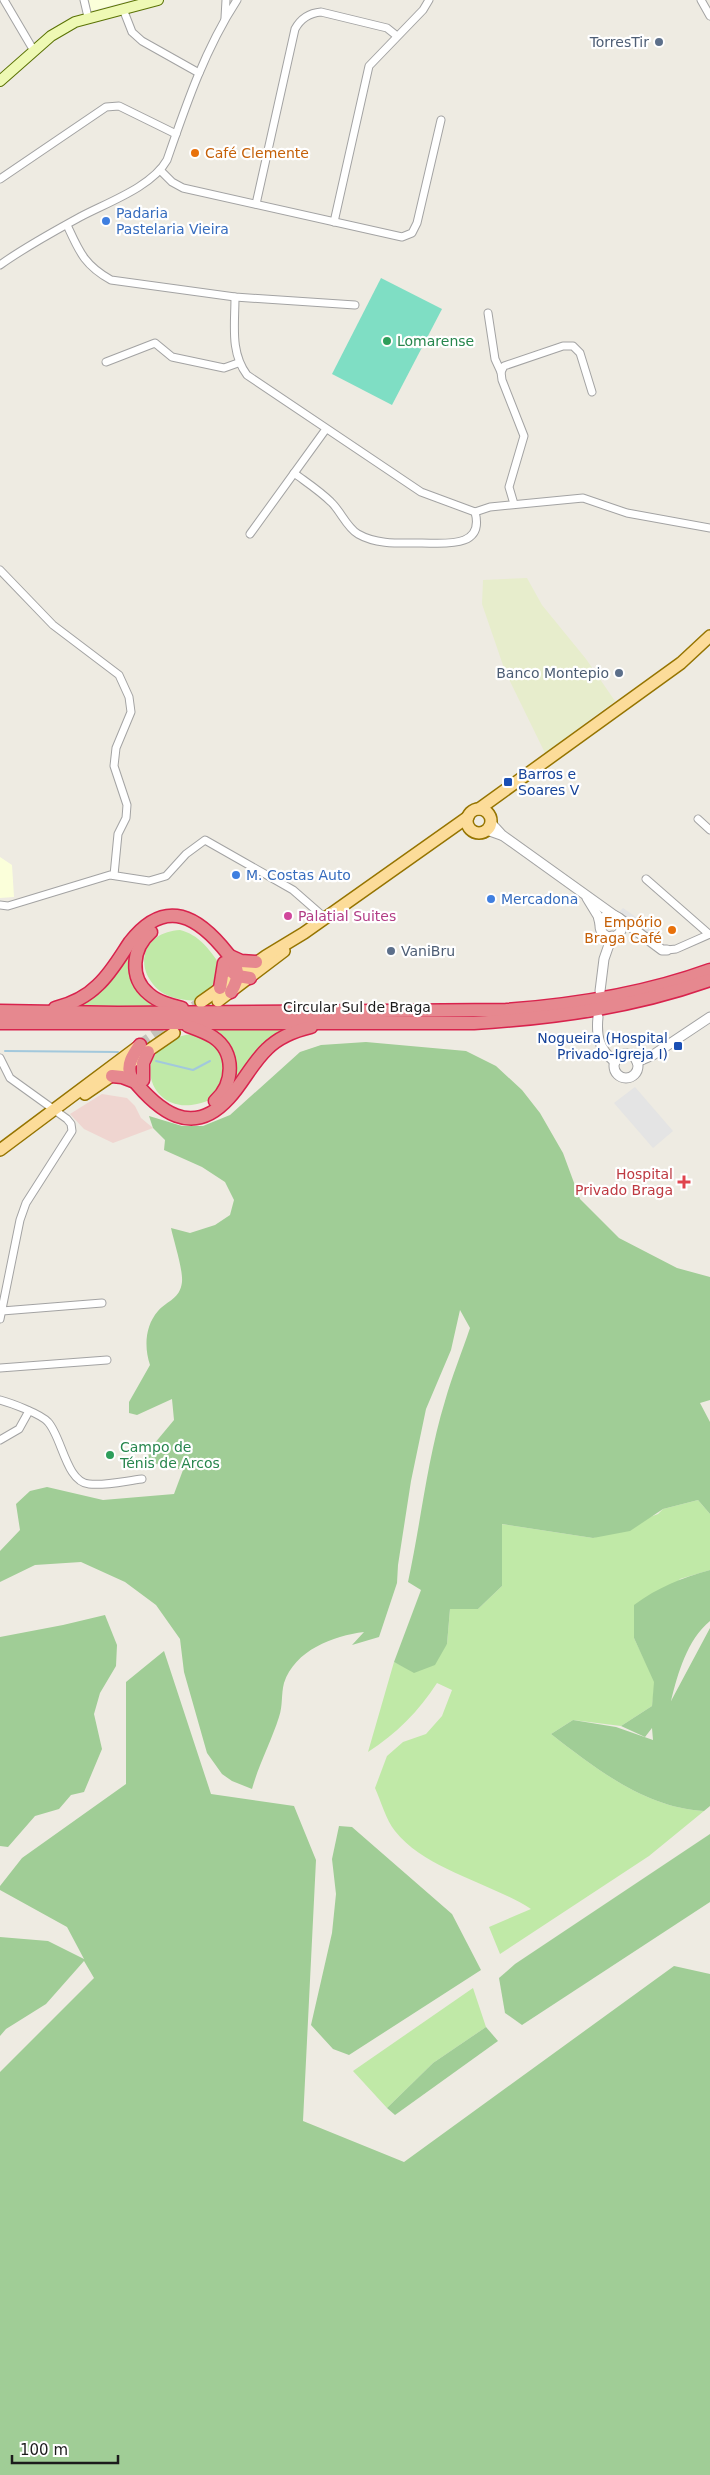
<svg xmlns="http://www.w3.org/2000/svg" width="710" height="2475" viewBox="0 0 710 2475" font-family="'DejaVu Sans',sans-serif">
<rect width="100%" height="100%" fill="#eeebe2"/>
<!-- commercial -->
<path fill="#efd5d0" d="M102,1094l25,4 8,8 6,12 12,10 -40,15 -29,-14 -14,-15z"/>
<!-- education -->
<g fill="#fbffda">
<path d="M89,0h43l-41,11z"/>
<path d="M0,857l12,8 2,32 -14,1z"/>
</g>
<!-- farmland -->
<path fill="#e7edcc" d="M527,578l15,27 44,54 29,42 -70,52 -40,-82 -23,-67 1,-24z"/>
<!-- grass -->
<g fill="#c0e9a7">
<path d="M180,930c19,5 28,18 39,33l-2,21 -19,17c-13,-1 -28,-2 -38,-10 -28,-24 -17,-59 20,-61z"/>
<path d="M133,947l-2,13 29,47 -82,-1 29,-21z"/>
<path d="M290,1029l-62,63c12,-24 10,-46 -12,-62z"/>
<path d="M191,1034c27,6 28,15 36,39 -4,7 -8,17 -13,23 -4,5 -12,7 -17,8 -51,12 -70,-61 -6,-70z"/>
<path d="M698,1500l12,14v56l-30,9 -46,59 21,44 -3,24 -31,20 -48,-6 -22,14c45,35 95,74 153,77l-55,45 -149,98 -11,-27 42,-18c-42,-27 -105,-39 -136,-78 -9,-11 -14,-30 -20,-43l12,-32 16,-14 23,-8 16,-18 10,-26 -15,-7c-18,28 -41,51 -69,69l26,-90 21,10 32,-28 3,-35h28l24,-23 -1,-62 92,14 65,-24 5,-5z"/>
<path d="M473,1988l13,39 -53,36 -46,45 -34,-37z"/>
</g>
<!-- forest -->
<g fill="#a0cd96">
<path d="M366,1042l100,9 30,15 26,24 18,23 23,40 17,46 39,39 58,30 33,9v123l-10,3 10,19v92l-12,-14 -35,9 -33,22 -37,7 -91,-14v62l-24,23h-28l-3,35 -12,21 -21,8 -20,-11 27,-72 -13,-8c13,-60 19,-122 37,-181 7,-25 17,-49 25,-73l-10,-18 -9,40 -25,59 -15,72 -13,84 -1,18 -18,54 -27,8 12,-13c-31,4 -69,18 -80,51 -3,11 -1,23 -5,34 -8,25 -20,47 -27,72l-20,-8 -10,-7 -15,-21 -23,-81 -4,-33 -24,-34 -31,-23 -44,-20 -46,3 -35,17v-31l20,-21 -4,-26 14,-13 17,-4 56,13 71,-6 9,-24 -35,-8 1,-12 25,-30 -2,-21 -35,16 -8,-2v-11l21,-37c-6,-18 -5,-39 8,-54 10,-11 22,-12 24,-29 1,-13 -8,-40 -11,-54l19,5 25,-8 15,-10 4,-15 -9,-18 -23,-15 -38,-17 1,-10 -12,-12 -4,-12 33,10h21l27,-11 70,-63 21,-7z"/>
<path d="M710,1570v51c-23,19 -32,52 -39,80l39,-73v178l-6,5c-58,-3 -108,-42 -153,-77l22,-14 43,7 37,13 -1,-12 -7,9 -24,-11 31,-20 2,-24 -20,-44v-33c24,-18 48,-27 76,-35z"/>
<path d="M105,1615l12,30 -1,21 -16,27 -6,21 8,35 -18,43 -13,3 -12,14 -24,7 -27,31 -8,-1v-209l63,-12z"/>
<path d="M164,1651l47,143 83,12 22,54 -13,261 101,41 270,-196 36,8v501h-710v-403l94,-94 -10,-17 -38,43 -40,25 -6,7v-99l48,4 36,18 -17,-32 -67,-37v-4l22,-28 104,-74v-102z"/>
<path d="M339,1826l13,1 100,87 29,56 -132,85 -16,-6 -22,-24 21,-92 4,-39 -4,-35z"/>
<path d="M710,1834v68l-188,123 -17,-12 -6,-35 16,-14z"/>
<path d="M486,2027l12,14 -103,74 -8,-7 46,-45z"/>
</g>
<!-- pitch -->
<path fill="#7fdec4" d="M381,278l61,31 -50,96 -60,-31z"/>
<!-- parking -->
<g fill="#e4e4e4">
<path d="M623,908l40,28 -3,5 -41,-29z"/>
<path d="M635,1087l38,44 -20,17 -39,-45z"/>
</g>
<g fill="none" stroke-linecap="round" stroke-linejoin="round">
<!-- stream -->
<g stroke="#a2c8dc" stroke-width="2">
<path d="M5,1051l113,1"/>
<path d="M156,1061l37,9 17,-9"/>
</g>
<!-- primary-tunnel -->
<path stroke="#c4c2ba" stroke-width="11" stroke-dasharray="11 5.5" stroke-linecap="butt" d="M140,1045l61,-43"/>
<defs>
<g id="minor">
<path d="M4,0l30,51"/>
<path d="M84,0l4,17"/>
<path d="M701,0l9,16"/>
<path d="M123,9l9,23 10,9 57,32"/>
<path d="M225,18l1,-18"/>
<path d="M160,170l12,12 11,6 219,49 10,-4 5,-10 24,-103"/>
<path d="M0,179l106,-72 13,-1 57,28"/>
<path d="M256,204l39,-175c6,-11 14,-16 26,-17l66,16 10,8"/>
<path d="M334,222l35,-156 54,-56 6,-10"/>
<path d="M67,225c12,26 17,40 44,55l124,17 120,8"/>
<path d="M0,265c25,-18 53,-33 80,-48 26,-14 72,-30 87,-57 19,-55 38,-111 70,-160"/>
<path d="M235,297c0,28 -5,55 12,78l174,117 54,20 15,-5 93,-9 44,15 83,15"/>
<path d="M488,313l7,46 6,13"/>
<path d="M106,362l49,-19 17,14 52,11 14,-5"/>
<path d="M294,473c12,9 26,18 37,29 9,8 16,26 27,32 19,11 43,9 64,9 21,0 63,6 53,-31"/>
<path d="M514,504l-5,-17 15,-51 -22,-56 -1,-8 3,-6 59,-20h10l7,7 12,39"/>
<path d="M250,534l76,-105"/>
<path d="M0,570l53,55 66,50 10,22 2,15 -15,36 -2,18 13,39 -1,13 -8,16 -4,41"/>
<path d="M698,819l12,11"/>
<path d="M646,879l63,55"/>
<path d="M0,905l8,1 102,-31 39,6 17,-5 20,-22 19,-14 88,50 32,28"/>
<path d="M667,950l9,-1 34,-15"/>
<path d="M0,1058l10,20 57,41 4,5 1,7 -46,72 -6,17 -20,99"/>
<path d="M2,1311l100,-8"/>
<path d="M0,1368l107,-8"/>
<path d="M0,1400c11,3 41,14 48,22 14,15 18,60 41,62 16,2 36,-3 53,-5"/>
<path d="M0,1440l19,-11 10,-18"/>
</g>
<g id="tertiary">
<path d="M491,823l11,12 113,81"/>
<path d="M487,830l14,5"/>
<path d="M587,898l11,18 2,8"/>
<circle cx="611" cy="926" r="11"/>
<path d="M619,918l43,32h5"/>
<path d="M600,991l4,-32 8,-23"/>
<path d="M598,1017c-2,20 1,32 17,45"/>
<circle cx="626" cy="1066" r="12"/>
<path d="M637,1062l16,-7 57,-38"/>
</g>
<path id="secondary" d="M0,81l51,-45 24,-14 83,-22"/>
<g id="primary">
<path d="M479,809l202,-146 29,-27"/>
<circle cx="479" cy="821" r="12"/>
<path d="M218,1001l66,-50"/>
<path d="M201,1002l65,-46 38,-23 164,-116"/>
<path d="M85,1094l89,-61"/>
<path d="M0,1150l139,-104"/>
</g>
<g id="motorway">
<path d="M151,932c-19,16 -22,46 -2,62 9,8 21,11 33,14"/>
<path d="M230,956l11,5 15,1"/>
<path d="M231,971l7,5 12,2"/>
<path d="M220,988l4,-25"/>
<path d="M55,1008c16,-4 32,-12 43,-23 13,-12 22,-28 32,-43 36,-46 69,-25 98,12 11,14 12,23 3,38"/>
<path d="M0,1011l118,2 388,-3c69,-5 138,-16 204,-40"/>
<path d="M0,1023h474c81,-5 160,-16 236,-43"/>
<path d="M188,1026c8,3 17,6 25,11 23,15 21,47 2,64"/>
<path d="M140,1045c-7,10 -14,20 -9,32 27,34 61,62 98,21 14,-15 23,-35 38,-49 12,-12 27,-18 44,-22"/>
<path d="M112,1076l10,1 13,5"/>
<path d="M143,1080v-17l5,-11"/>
</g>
</defs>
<!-- minor casing -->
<use href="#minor" stroke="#a3a3a3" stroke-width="9"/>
<!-- tertiary casing -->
<use href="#tertiary" stroke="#a3a3a3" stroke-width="11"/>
<!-- secondary casing -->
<use href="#secondary" stroke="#5a7204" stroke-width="12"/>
<!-- primary casing -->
<use href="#primary" stroke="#957400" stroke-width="14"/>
<!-- motorway casing -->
<use href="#motorway" stroke="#d8234d" stroke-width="15"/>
<!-- minor -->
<use href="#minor" stroke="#fff" stroke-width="7"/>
<!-- tertiary -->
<use href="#tertiary" stroke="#fff" stroke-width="9"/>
<!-- secondary -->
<use href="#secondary" stroke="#eef9b4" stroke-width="10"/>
<!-- primary -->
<use href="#primary" stroke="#fcdc99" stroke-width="11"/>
<!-- motorway -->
<use href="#motorway" stroke="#e6888f" stroke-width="12"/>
</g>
<!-- markers -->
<g fill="#5c6f8a" stroke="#fff" stroke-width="2">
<circle cx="659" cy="42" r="5"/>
<circle cx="619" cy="673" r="5"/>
<circle cx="391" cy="951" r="5"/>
</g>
<g fill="#e8710a" stroke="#fff" stroke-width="2">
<circle cx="195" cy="153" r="5"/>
<circle cx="672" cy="930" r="5"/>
</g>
<g fill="#3f7fe0" stroke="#fff" stroke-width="2">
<circle cx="106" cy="221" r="5"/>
<circle cx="236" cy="875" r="5"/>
<circle cx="491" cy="899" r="5"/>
</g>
<g fill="#2e9e5b" stroke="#fff" stroke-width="2">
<circle cx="387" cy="341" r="5"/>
<circle cx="110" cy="1455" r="5"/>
</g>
<g fill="#1a4fb4" stroke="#fff" stroke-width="2">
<rect x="503" y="777" width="10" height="10" rx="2.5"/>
<rect x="673" y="1041" width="10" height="10" rx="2.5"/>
</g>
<circle fill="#d1479c" stroke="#fff" stroke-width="2" cx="288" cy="916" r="5"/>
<path fill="#e0444e" stroke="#fff" stroke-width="2" d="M681.5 1174.5h5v5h5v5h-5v5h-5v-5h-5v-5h5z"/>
<g text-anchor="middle" stroke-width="4.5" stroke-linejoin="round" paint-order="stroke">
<!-- service labels -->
<g font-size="14" fill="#4e5e75" stroke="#fff" text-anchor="end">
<text x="649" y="47">TorresTir</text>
<text x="609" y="678">Banco Montepio</text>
<text x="401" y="956" text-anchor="start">VaniBru</text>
</g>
<!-- food labels -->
<g font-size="14" fill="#c56008" stroke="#fff" text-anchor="start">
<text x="205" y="158">Café Clemente</text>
<text x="662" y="927" text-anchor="end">Empório<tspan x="662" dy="16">Braga Café</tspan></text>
</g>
<!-- shop labels -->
<g font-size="14" fill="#366cbe" stroke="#fff" text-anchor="start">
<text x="116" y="218">Padaria<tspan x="116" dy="16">Pastelaria Vieira</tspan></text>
<text x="246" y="880">M. Costas Auto</text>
<text x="501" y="904">Mercadona</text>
</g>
<!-- leisure labels -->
<g font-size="14" fill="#27864d" stroke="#fff" text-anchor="start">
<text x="397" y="346">Lomarense</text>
<text x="120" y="1452">Campo de<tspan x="120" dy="16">Ténis de Arcos</tspan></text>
</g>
<!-- transit labels -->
<g font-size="14" fill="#164399" stroke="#fff" text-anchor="start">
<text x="518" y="779">Barros e<tspan x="518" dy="16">Soares V</tspan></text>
<text x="668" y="1043" text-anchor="end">Nogueira (Hospital<tspan x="668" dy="16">Privado-Igreja I)</tspan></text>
</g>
<!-- hotel labels -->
<g font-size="14" fill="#b23c85" stroke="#fff" text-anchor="start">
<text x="298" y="921">Palatial Suites</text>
</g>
<!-- street labels -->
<g font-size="14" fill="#1c1c1c" stroke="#fff">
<text x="357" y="1012">Circular Sul de Braga</text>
</g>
<!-- health labels -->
<g font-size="14" fill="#be3a42" stroke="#fff" text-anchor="end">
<text x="673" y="1179">Hospital<tspan x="673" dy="16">Privado Braga</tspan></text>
</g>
</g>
<!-- scale -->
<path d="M12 2455v8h106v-8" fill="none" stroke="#1c1c1c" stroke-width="2.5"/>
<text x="20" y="2455" font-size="15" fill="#1c1c1c" stroke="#ffffff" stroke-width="4" paint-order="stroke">100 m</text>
</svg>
